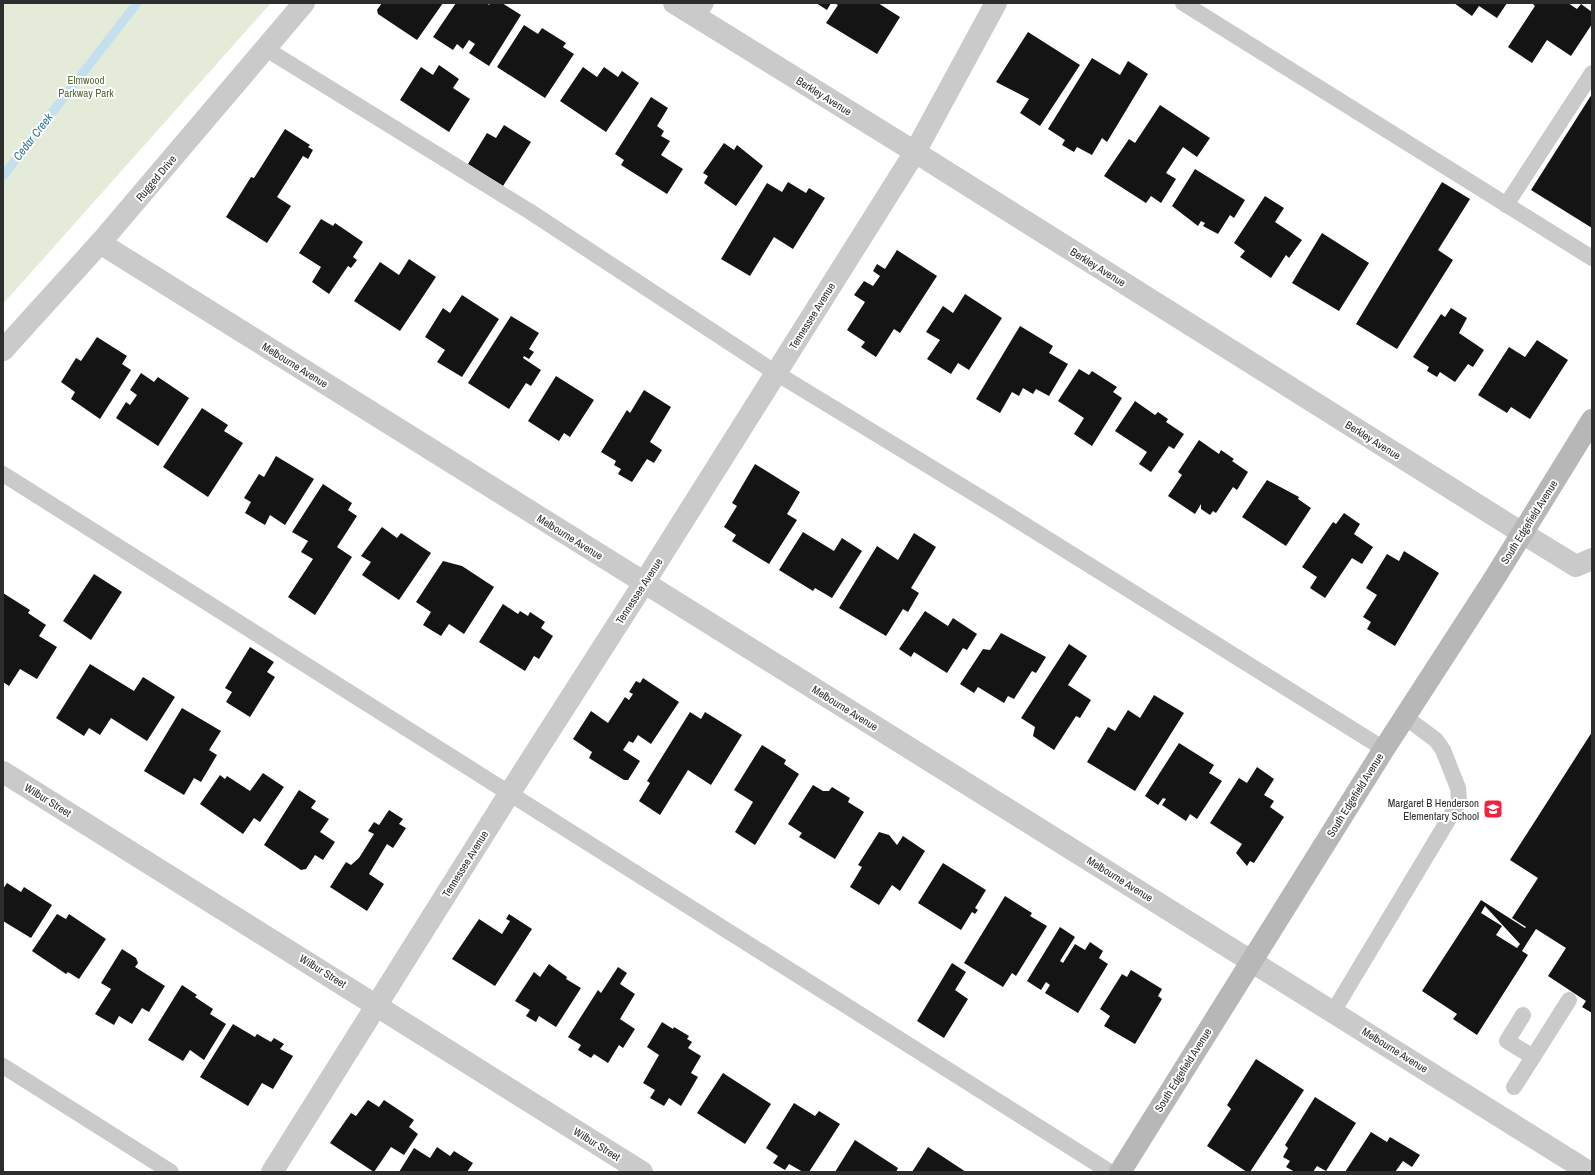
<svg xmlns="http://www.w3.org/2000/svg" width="1595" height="1175" viewBox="0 0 1595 1175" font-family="'Archivo Narrow',sans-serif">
<rect width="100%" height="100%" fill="#fff"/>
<!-- green -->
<path fill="#e4ecd9" d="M3,3h268l-268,301z"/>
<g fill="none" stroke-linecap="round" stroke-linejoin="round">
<!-- stream -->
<path stroke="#c4e0ee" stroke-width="9" d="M3,176l134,-173"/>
</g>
<!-- building -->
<g fill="#141414" fill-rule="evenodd">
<path d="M382,3h61l-26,37 -39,-26 -1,-4z"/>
<path d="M456,3h31l2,2 1,-2h12l19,12 -32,51 -20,-13 6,-9 -6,-4 -6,9 -6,-5 -4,6 -20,-13z"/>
<path d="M816,3h15l-4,7z"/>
<path d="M834,3h44l22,14 -23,37 -51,-31 12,-18z"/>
<path d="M1454,3h53l-10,15 -18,-12 -7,10z"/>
<path d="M1532,3h36l9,6 4,-5 11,8v12l-21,32 -24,-16 -15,23 -24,-16 27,-41z"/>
<path d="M524,25l14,9 4,-6 24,15 -3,4 11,7 -29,44 -48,-31z"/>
<path d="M1028,32l52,33 -40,61 -20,-13 9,-14 -33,-17z"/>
<path d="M1092,58l28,17 8,-14 20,13 -41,68 -5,-4 -10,17 -15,-8 -3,5 -12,-7 3,-5 -17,-11z"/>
<path d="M439,65l20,14 -6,9 17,11 -21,33 -49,-32 21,-33 12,8z"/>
<path d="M583,67l14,10 7,-10 14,10 4,-6 17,12 -33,49 -46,-31z"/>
<path d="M1592,94v134l-61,-38z"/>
<path d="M651,97l17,11 -11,18 7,5 -3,5 9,5 -9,14 22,14 -16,25 -46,-29 3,-5 -9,-6z"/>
<path d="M1160,105l50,33 -13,19 -14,-10 -17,26 10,6 -15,24 -10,-7 -5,7 -42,-27 25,-37 6,4z"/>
<path d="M504,125l27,17 -28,44 -35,-22 19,-31 9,5z"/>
<path d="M285,129l25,16 -2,2 5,3 -5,9 -5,-3 -26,41 14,9 -24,37 -41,-26 25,-40 3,1z"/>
<path d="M724,143l10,7 3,-5 26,21 -27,40 -32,-23 4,-7 -5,-3z"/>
<path d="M1195,169l50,31 -11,18 -4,-3 -12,19 -15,-8 2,-3 -4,-2 -3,5 -26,-20z"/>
<path d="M788,182l18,11 3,-5 16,10 -32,51 -19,-12 -24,39 -29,-17 46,-76 15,9z"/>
<path d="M1442,182l28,17 -32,51 15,10 -56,89 -41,-25z"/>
<path d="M1265,196l19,12 -9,14 27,18 -13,18 -3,-3 -15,23 -31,-21 5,-6 -11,-8z"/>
<path d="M321,219l12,7 2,-3 28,19 -10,15 4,3 -6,8 -3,-2 -19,28 -17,-12 9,-15 -22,-14z"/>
<path d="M1322,233l47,30 -30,48 -47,-28z"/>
<path d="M897,250l40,26 -37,57 -6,-4 -18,28 -15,-10 4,-5 -18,-12 18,-28 -11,-7 10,-14 9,5 7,-10 -7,-5 4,-7 8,5z"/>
<path d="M409,259l27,18 -36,54 -46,-30 26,-39 19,13z"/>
<path d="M965,294l37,24 -33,52 -11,-7 -7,11 -24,-15 13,-19 -14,-8 17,-26 10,7z"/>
<path d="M462,295l37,24 -37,58 -25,-15 8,-12 -20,-13 18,-29 7,5z"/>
<path d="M1451,308l16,10 -8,15 25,17 -11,17 -5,-3 -13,18 -15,-10 -3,5 -10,-6 2,-4 -16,-10 28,-43 4,3z"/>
<path d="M511,316l28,17 -10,16 5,3 -5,7 -5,-3 -1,2 18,12 -10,16 -5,-3 -17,26 -41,-26z"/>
<path d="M1020,326l33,20 -4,7 19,11 -19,32 -13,-7 -3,5 -10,-6 -4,8 -7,-4 -12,21 -24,-14z"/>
<path d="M97,337l30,19 -5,8 9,6 -31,49 -29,-20 4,-7 -14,-10 15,-24 5,3z"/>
<path d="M1537,340l31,20 -38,59 -19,-12 -4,6 -29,-18 31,-48 16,10z"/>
<path d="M1079,369l10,6 3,-4 25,16 -4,5 9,6 -30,48 -18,-12 10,-16 -26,-17z"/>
<path d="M141,373l13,9 4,-5 31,21 -31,48 -42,-28 10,-16 4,3 7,-10 -7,-5z"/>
<path d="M556,376l38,24 -24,37 -6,-4 -5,8 -31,-20z"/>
<path d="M644,390l27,17 -21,35 12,8 -8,13 -7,-4 -15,23 -14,-8 3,-5 -7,-4 2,-4 -15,-9 26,-42 3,3z"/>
<path d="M1135,401l20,14 3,-3 10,7 -2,3 18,12 -10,15 -5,-3 -18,26 -12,-8 8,-12 -32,-21z"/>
<path d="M202,408l26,17 -4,6 19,12 -35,54 -45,-30z"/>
<path d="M1199,440l20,14 2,-4 13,9 -2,2 16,11 -11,18 -4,-3 -17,26 -3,-2 -3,4 -9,-6v-5l-6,10 -27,-18 14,-21 -4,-3z"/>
<path d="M276,456l38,23 -29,46 -15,-10 -5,10 -20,-12 6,-11 -7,-4 15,-24 5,3z"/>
<path d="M755,464l45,28 -13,22 10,6 -28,44 -37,-23 4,-6 -12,-8 13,-21 -5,-3z"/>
<path d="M1267,480l32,17 -1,2 13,9 -25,38 -44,-29z"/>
<path d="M323,484l29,19 -4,7 9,6 -20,31 15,10 -37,58 -27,-18 25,-38 -12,-7 7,-11 -16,-9z"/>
<path d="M1344,513l16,11 -6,10 19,13 -11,17 -10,-6 -27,40 -15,-10 7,-11 -15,-10 31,-45 3,2z"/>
<path d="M382,527l15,11 4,-5 30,20 -32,47 -37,-25 9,-13 -10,-6z"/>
<path d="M803,532l31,19 8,-13 20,13 -30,47 -17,-10 -2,3 -34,-21z"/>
<path d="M914,533l22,14 -25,41 8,5 -11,19 -5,-3 -17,27 -47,-28 38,-62 21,14z"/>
<path d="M1404,551l35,22 -44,73 -28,-17 4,-7 -8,-5 14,-22 -11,-7 21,-34 12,7z"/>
<path d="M443,561l19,5 32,21 -30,47 -15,-10 -8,12 -18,-11 8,-13 -15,-10z"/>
<path d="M94,574l28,18 -31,48 -28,-19z"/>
<path d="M3,593l27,17 -2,3 18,12 -7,11 18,11 -20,32 -17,-10 -11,17 -6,-4z"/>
<path d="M503,604l15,10 2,-3 8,5 2,-4 15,10 -4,6 12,8 -14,23 -5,-3 -9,15 -46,-29z"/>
<path d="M925,611l23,15 5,-8 24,16 -10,16 -4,-2 -16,25 -33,-21 -3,5 -12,-8z"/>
<path d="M1001,633l45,24 -10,16 -4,-2 -18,28 -6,-3 -4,7 -26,-16 -4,6 -14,-9 23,-35 7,1z"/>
<path d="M1069,644l18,12 -19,29 23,15 -11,18 -4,-2 -22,34 -21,-14 2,-9 -14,-9z"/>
<path d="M250,647l24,15 -7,10 8,5 -25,40 -24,-15 6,-10 -7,-4z"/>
<path d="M90,664l44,27 9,-14 32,20 -28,44 -36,-23 -11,17 -11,-7 -5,8 -28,-18z"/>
<path d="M643,678l36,24 -28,42 -13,-9 -5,8 -4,-2 -6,9 17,11 -12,19h-4l-35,-22 3,-6 -19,-13 18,-28 17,12 17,-26 4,3 4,-6 -4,-2 7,-11 4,2z"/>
<path d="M1154,695l30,18 -49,78 -48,-29 21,-35 7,4 13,-21 12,8z"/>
<path d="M182,708l39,23 -12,19 8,5 -16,27 -7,-4 -10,17 -40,-24z"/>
<path d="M690,712l11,7 4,-7 37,23 -31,50 -23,-15 -28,45 -21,-14 11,-18 -3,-2z"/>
<path d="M1592,732v281l-10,-6 4,-6 -38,-25 18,-28 -30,-19 -14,22 6,4 -51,80 -24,-16 4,-5 -35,-23 59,-91 44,28 1,-1 -14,-9 26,-40 -28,-18zM1485,906l35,38 -3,4 -21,-13 6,-9 -21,-13z"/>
<path d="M1179,743l35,22 -5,8 13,8 -25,38 -7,-5 -4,7 -24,-16 4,-6 -3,-1 -5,7 -13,-9z"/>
<path d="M762,745l24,15 -2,4 15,10 -44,71 -20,-13 18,-30 -19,-12z"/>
<path d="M1257,767l17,12 -10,16 10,6 -4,6 14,10 -30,46 -4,-2 -3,5 -11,-13 6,-9 -32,-21 29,-45 8,5z"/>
<path d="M263,773l21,14 -24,35 -6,-4 -11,16 -43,-30 20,-29 5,4 2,-3 23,15z"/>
<path d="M813,785l10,6h6l3,-4 18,11 -2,4 16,10 -29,47 -36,-22 3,-4 -14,-9z"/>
<path d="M299,790l17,11 -5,7 18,11 -9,13 15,10 -12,18 -8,-5 -9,14 -5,1 -37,-25z"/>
<path d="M389,810l14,9 -4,5 7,4 -13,20 -6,-4 -18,30 15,10 -17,27 -37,-24 16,-25 5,3 8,-7 15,-24 -6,-3 6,-9 5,3z"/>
<path d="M879,832l10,3 8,10 6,-9 22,15 -25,40 -8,-6 -13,20 -29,-18 12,-20 -4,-2z"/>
<path d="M943,863l43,27 -11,18 3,2 -3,4 -3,-2 -11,18 -43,-27z"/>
<path d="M7,883l14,9 3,-5 28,18 -21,33 -28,-17v-32z"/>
<path d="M1005,896l27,17 -2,3 17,10 -31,50 -4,-3 -9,14 -39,-24z"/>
<path d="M57,914l9,5 3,-5 37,25 -27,40 -11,-7 -2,2 -34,-23z"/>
<path d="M509,914l23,15 -37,57 -43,-27 27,-40 23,15 8,-13 -4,-2z"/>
<path d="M1060,927l15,10 -15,24 3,2 12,-19 10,6 5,-8 13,9 -4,7 9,6 -30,49 -33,-20 5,-8 -4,-3 -5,8 -14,-9z"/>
<path d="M122,949l14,9 2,5 -3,4 30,19 -16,26 -7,-4 -10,16 -13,-8 -5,9 -19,-11 16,-25 -10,-6z"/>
<path d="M952,963l14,9 -11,18 13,9 -24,39 -27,-17z"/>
<path d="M549,964l18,13 -1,2 15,9 -25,39 -17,-11 -3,6 -10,-6 4,-6 -15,-9 19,-29 6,5z"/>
<path d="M618,967l9,6 -7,11 15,10 -15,25 15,10 -12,19 -4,-3 -11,18 -14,-9 -3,4 -13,-8 3,-5 -13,-8 30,-47 3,3z"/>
<path d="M1131,970l31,19 -4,7 4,3 -27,45 -31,-18 6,-10 -10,-7 22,-35 5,3z"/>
<path d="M182,985l15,10 -2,2 18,12 -3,5 16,10 -22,36 -14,-10 -7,11 -35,-21z"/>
<path d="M662,1022l11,7 1,-2 15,9 -2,3 5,3 -4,6 13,8 -10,17 7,4 -17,29 -12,-8 -5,8 -14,-8 5,-8 -12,-7 16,-28 -12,-8z"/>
<path d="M233,1024l22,13 2,-3 14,8 3,-4 10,6 -4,5 13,7 -20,33 -11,-6 -14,23 -48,-29z"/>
<path d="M1256,1059l48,31 -54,82h-3l-40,-26 24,-37 -4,-4z"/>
<path d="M723,1073l48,31 -26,40 -48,-31z"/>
<path d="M1315,1097l41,26 -30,48 -9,-5 -4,6h-18l-9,-5 4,-6 -7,-4 5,-9 -3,-3z"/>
<path d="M368,1100l11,7 5,-7 30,20 -5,7 9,7 -14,21 -13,-8 -17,25 -44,-29 21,-30 5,3z"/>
<path d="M794,1103l21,13 4,-5 21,13 -31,48h-6l-14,-8 -4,6 -12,-7 5,-7 -12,-8z"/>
<path d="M1371,1132l16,10 3,-5 30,18 -8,12 -9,-6 -8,11h-50z"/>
<path d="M855,1140l43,28 -2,4h-61z"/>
<path d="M437,1147l13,9 4,-5 19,12 -6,9h-68l15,-24 16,10z"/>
<path d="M928,1147l38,25h-54z"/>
</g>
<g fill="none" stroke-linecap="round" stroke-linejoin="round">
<!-- lane -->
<g stroke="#cacaca" stroke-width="16">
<path d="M1183,3l409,255"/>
<path d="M697,17l9,-14"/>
<path d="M266,49l263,162 247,162 217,132 391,244"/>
<path d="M1506,205l86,-132"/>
<path d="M3,474l1107,698"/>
<path d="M1333,1012l123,-205 3,-8 -1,-11 -15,-38 -7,-10 -31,-23"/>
<path d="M1523,1015l-16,26 26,16"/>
<path d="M3,1066l168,106"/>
<path d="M1514,1087l55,-87"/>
</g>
<!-- street -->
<g stroke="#cacaca" stroke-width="22">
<path d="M674,3l241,149 607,381 54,33 16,-7"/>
<path d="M100,243l1489,929"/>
<path d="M3,350l97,-107 204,-240"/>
<path d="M3,772l639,400"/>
<path d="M272,1172l237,-378 135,-211 271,-431 81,-149"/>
</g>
<!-- secondary -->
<path stroke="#b7b7b7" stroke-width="22" d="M1120,1172l264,-423 110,-170 98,-159"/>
</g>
<!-- icons -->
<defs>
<symbol id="school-square" viewBox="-11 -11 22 22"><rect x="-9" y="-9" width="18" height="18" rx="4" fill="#f3213b" stroke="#fff"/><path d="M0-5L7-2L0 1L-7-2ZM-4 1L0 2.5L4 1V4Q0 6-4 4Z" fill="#fff"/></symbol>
</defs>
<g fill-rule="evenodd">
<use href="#school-square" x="1482" y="798" width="22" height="22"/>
</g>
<g text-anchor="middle" stroke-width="4" stroke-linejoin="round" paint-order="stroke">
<!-- park labels -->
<g font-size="11" fill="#536c37" stroke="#fff">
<text x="86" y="84">Elmwood<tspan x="86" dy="13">Parkway Park</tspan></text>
</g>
<!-- street labels -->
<g font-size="11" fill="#2d2d2d" stroke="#fff">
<text transform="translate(824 96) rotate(32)" y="4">Berkley Avenue</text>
<text transform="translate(156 178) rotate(-50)" y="4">Rugged Drive</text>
<text transform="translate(1098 267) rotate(32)" y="4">Berkley Avenue</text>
<text transform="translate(812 316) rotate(-58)" y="4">Tennessee Avenue</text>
<text transform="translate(295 365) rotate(32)" y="4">Melbourne Avenue</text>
<text transform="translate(1373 440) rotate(32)" y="4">Berkley Avenue</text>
<text transform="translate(1529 522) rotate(-58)" y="4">South Edgefield Avenue</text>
<text transform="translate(570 537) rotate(32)" y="4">Melbourne Avenue</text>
<text transform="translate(639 591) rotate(-57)" y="4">Tennessee Avenue</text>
<text transform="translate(845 708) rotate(32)" y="4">Melbourne Avenue</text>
<text transform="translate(1355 795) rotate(-58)" y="4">South Edgefield Avenue</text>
<text transform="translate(48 800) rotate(32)" y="4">Wilbur Street</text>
<text transform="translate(465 864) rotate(-58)" y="4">Tennessee Avenue</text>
<text transform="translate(1120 879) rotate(32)" y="4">Melbourne Avenue</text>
<text transform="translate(323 971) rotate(32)" y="4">Wilbur Street</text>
<text transform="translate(1395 1050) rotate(32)" y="4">Melbourne Avenue</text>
<text transform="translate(1183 1070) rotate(-58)" y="4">South Edgefield Avenue</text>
<text transform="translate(597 1144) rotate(32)" y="4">Wilbur Street</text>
</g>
<!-- poi labels -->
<g font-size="11" fill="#2d2d2d" stroke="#fff" text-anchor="end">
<text x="1479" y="807">Margaret B Henderson<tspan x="1479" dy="13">Elementary School</tspan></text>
</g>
<!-- water labels -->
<g font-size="12" font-style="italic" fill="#357595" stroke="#fff">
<text transform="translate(33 137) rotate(-52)" y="4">Cedar Creek</text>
</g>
</g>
<!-- border -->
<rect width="1595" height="1175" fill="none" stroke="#2d2d2d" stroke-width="8"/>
</svg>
